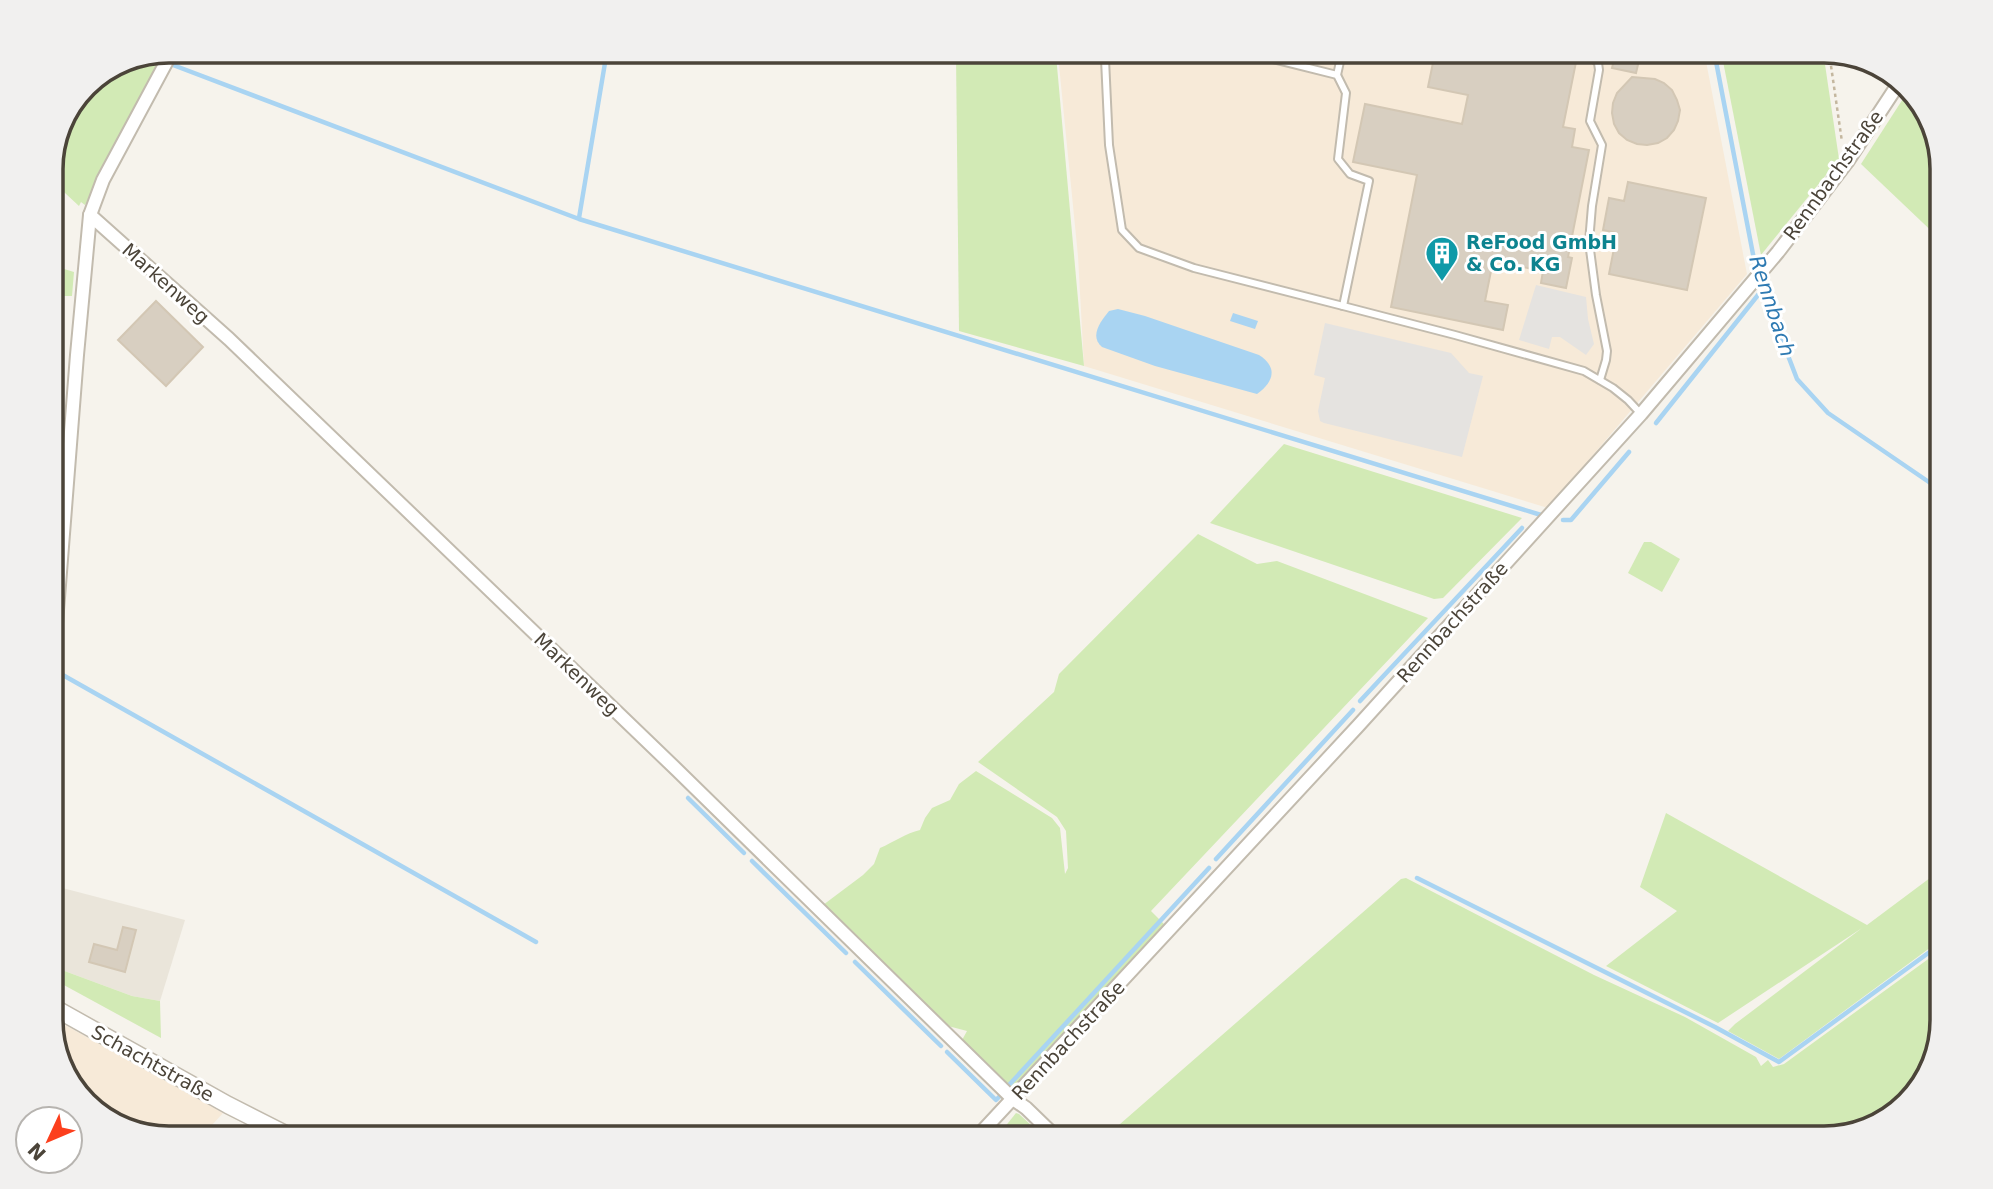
<svg xmlns="http://www.w3.org/2000/svg" width="1993" height="1189" viewBox="0 0 1993 1189" font-family="'DejaVu Sans',sans-serif">
<rect width="100%" height="100%" fill="#f6f3ec"/>
<!-- residential -->
<path fill="#eae5da" d="M51,885l134,35 -25,81 -28,-5 -81,-30z"/>
<!-- commercial -->
<g fill="#f7ead8">
<path d="M1704,51l43,223 -199,234 -464,-142 -6,-110 -20,-201z"/>
<path d="M51,1022l14,3 158,88 -23,25h-31l-59,-16 -43,-43z"/>
</g>
<!-- green -->
<g fill="#d2eab5">
<path d="M1721,51h102l16,108 -78,96z"/>
<path d="M956,55h100l28,311 -125,-35z"/>
<path d="M163,59l-78,146 -4,-3 -2,4 -28,-26v-18l35,-77 38,-25z"/>
<path d="M1908,91l18,19 16,52v79l-81,-77z"/>
<path d="M51,265l23,7 -2,24h-21z"/>
<path d="M1284,444l238,74 -79,80 -9,1 -224,-76z"/>
<path d="M1198,534l59,30 20,-3 151,57 -277,293 14,14 -149,163h-5l-7,-4 -43,-42 6,-11 -19,-5 -125,-121 40,-30 11,-11 6,-16c14,-6 26,-15 40,-18l5,-12 7,-10 18,-8 9,-16 17,-13 76,47 8,10 5,46 3,-6 -2,-37 -9,-14 -79,-55 76,-70 5,-18z"/>
<path d="M1644,542h7l29,17 -18,33 -34,-19z"/>
<path d="M1666,813l201,112 75,-56v70l-163,120 -51,-28 7,-7 127,-96 -144,95 -112,-57 71,-55 -37,-24z"/>
<path d="M1406,878l188,97 91,42 71,40 5,9 7,-6 5,7 11,-3 158,-115v71l-16,59 -43,44 -59,15h-720l297,-259z"/>
<path d="M51,966l81,30 28,5 1,37 -110,-60z"/>
<path d="M1016,1113l3,1 26,24h-49z"/>
</g>
<!-- parking -->
<g fill="#e5e3e0">
<path d="M1536,285l50,12 2,22 6,25 -8,11 -26,-18h-8l-3,12 -30,-9z"/>
<path d="M1325,323l126,30 18,20 14,3 -21,81 -138,-34 -4,-2 -2,-10 7,-33 -11,-3z"/>
</g>
<!-- water -->
<g fill="#a9d4f2">
<path d="M1118,309l27,7 114,39c19,12 15,27 -2,39l-102,-28 -53,-19c-13,-11 -1,-26 7,-36z"/>
<path d="M1233,313l25,8 -3,8 -25,-8z"/>
</g>
<g fill="none" stroke-linecap="round" stroke-linejoin="round">
<!-- stream -->
<g stroke="#a9d4f2" stroke-width="4.5">
<path d="M1714,51l43,224 40,104 31,34 114,78"/>
<path d="M173,65l406,154 962,296"/>
<path d="M579,218l27,-161"/>
<path d="M1656,423l106,-133"/>
<path d="M1563,520h8l58,-68"/>
<path d="M61,674l475,268"/>
<path d="M1360,701l162,-173"/>
<path d="M688,798l56,55"/>
<path d="M1216,859l137,-149"/>
<path d="M752,861l94,92"/>
<path d="M1417,878l298,149 64,35 163,-119"/>
<path d="M855,962l86,84"/>
<path d="M947,1052l49,48 3,-3"/>
<path d="M1009,1085l200,-217"/>
</g>
</g>
<!-- building -->
<g fill="#d8cfc1" stroke="#d3c7b4" stroke-width="2">
<path d="M1555,52l22,5 -14,70 12,2 -3,18 17,3 -21,107 4,1 -6,30 -25,-5 2,-12 -50,-10 -8,40 23,4 -5,25 -112,-23 26,-132 -64,-13 12,-58 97,20 6,-29 -40,-8 7,-34z"/>
<path d="M1616,52h25l-5,21 -24,-5z"/>
<path d="M1632,77l23,2 9,4 8,7 5,10 3,10 -2,11 -4,9 -7,8 -9,5 -11,2 -10,-1 -10,-4 -8,-7 -5,-9 -2,-11 1,-10 4,-10z"/>
<path d="M1628,182l78,16 -19,92 -78,-16 8,-41 -14,-3 6,-32 15,3z"/>
<path d="M156,301l47,46 -37,39 -48,-46z"/>
<path d="M123,927l13,3 -11,42 -36,-10 5,-18 23,6z"/>
</g>
<g fill="none" stroke-linecap="round" stroke-linejoin="round">
<defs>
<g id="service">
<path d="M1587,52l11,11 1,7 -9,51 12,24 -10,61 -3,36 7,53 11,56 -1,9 -6,20"/>
<path d="M1108,54l-3,5 4,86 13,85 17,18 55,20 149,38"/>
<path d="M1253,54l84,21 9,18 -8,66 12,15 19,7 -26,125 112,29 129,36 29,17 15,12 13,14"/>
<path d="M1337,75l5,-22"/>
</g>
<g id="minor">
<path d="M90,215l139,124 448,431 336,329 13,9 31,30"/>
<path d="M51,687l26,-332 13,-140 13,-35 65,-121"/>
<path d="M976,1138l382,-412 283,-312 137,-162 69,-90 52,-79"/>
</g>
<path id="tertiary" d="M51,1006l177,99 65,33"/>
</defs>
<!-- service casing -->
<use href="#service" stroke="#c2bbae" stroke-width="10"/>
<!-- minor casing -->
<use href="#minor" stroke="#c2bbae" stroke-width="16"/>
<!-- tertiary casing -->
<use href="#tertiary" stroke="#c2bbae" stroke-width="19"/>
<!-- path -->
<path stroke="#c4b79f" stroke-width="2.5" stroke-dasharray="3.5 3.5" stroke-linecap="butt" d="M1829,52l13,90"/>
<!-- service -->
<use href="#service" stroke="#fff" stroke-width="6"/>
<!-- minor -->
<use href="#minor" stroke="#fff" stroke-width="12"/>
<!-- tertiary -->
<use href="#tertiary" stroke="#fff" stroke-width="16"/>
</g>
<!-- icons -->
<defs>
<symbol id="building-pin" viewBox="-11 -11 22 30"><path d="M0 17L-7.5 6A9.5 9.5 0 1 1 7.5 6Z" fill="#0f9aa8" stroke="#fff"/><path d="M-4-6H4V6H1V3H-1V6H-4ZM-2.5-4.3h1.7v1.8h-1.7ZM.8-4.3h1.7v1.8H.8ZM-2.5-1h1.7V.8h-1.7ZM.8-1h1.7V.8H.8Z" fill="#fff"/></symbol>
</defs>
<g fill-rule="evenodd">
<use href="#building-pin" x="1423" y="234" width="38" height="52"/>
</g>
<g text-anchor="middle" stroke-width="6" stroke-linejoin="round" paint-order="stroke">
<!-- street labels -->
<g font-size="19" fill="#4b4439" stroke="#fff">
<text transform="translate(1833 175) rotate(-54)" y="7">Rennbachstraße</text>
<text transform="translate(166 283) rotate(42)" y="7">Markenweg</text>
<text transform="translate(1452 622) rotate(-48)" y="7">Rennbachstraße</text>
<text transform="translate(577 674) rotate(44)" y="7">Markenweg</text>
<text transform="translate(1068 1040) rotate(-47)" y="7">Rennbachstraße</text>
<text transform="translate(153 1063) rotate(29)" y="7">Schachtstraße</text>
</g>
<!-- culture labels -->
<g font-size="19" font-weight="bold" fill="#0d838f" stroke="#fff" text-anchor="start">
<text x="1466" y="249">ReFood GmbH<tspan x="1466" dy="22">&amp; Co. KG</tspan></text>
</g>
<!-- water labels -->
<g font-size="21" font-style="italic" fill="#2e7ab2" stroke="#fff">
<text transform="translate(1772 306) rotate(72)" y="7">Rennbach</text>
</g>
</g>
<!-- crop -->
<path d="M0 0H1993V1189H0ZM169 63H1824A106 106 0 0 1 1930 169V1020A106 106 0 0 1 1824 1126H169A106 106 0 0 1 63 1020V169A106 106 0 0 1 169 63Z" fill="#f1f0ef" fill-rule="evenodd"/>
<path fill="none" stroke="#4b4439" stroke-width="3.5" d="M169 63H1824A106 106 0 0 1 1930 169V1020A106 106 0 0 1 1824 1126H169A106 106 0 0 1 63 1020V169A106 106 0 0 1 169 63Z"/>
<!-- north arrow -->
<g transform="translate(49 1140) rotate(226)"><circle r="33" fill="#ffffff" stroke="#b7b4b0" stroke-width="2"/>
<path d="M0-5L12 26L0 18L-12 26Z" fill="#fc3f1d"/>
<text y="-10" font-size="19" font-weight="bold" text-anchor="middle" fill="#4b4439">N</text>
</g>
</svg>
